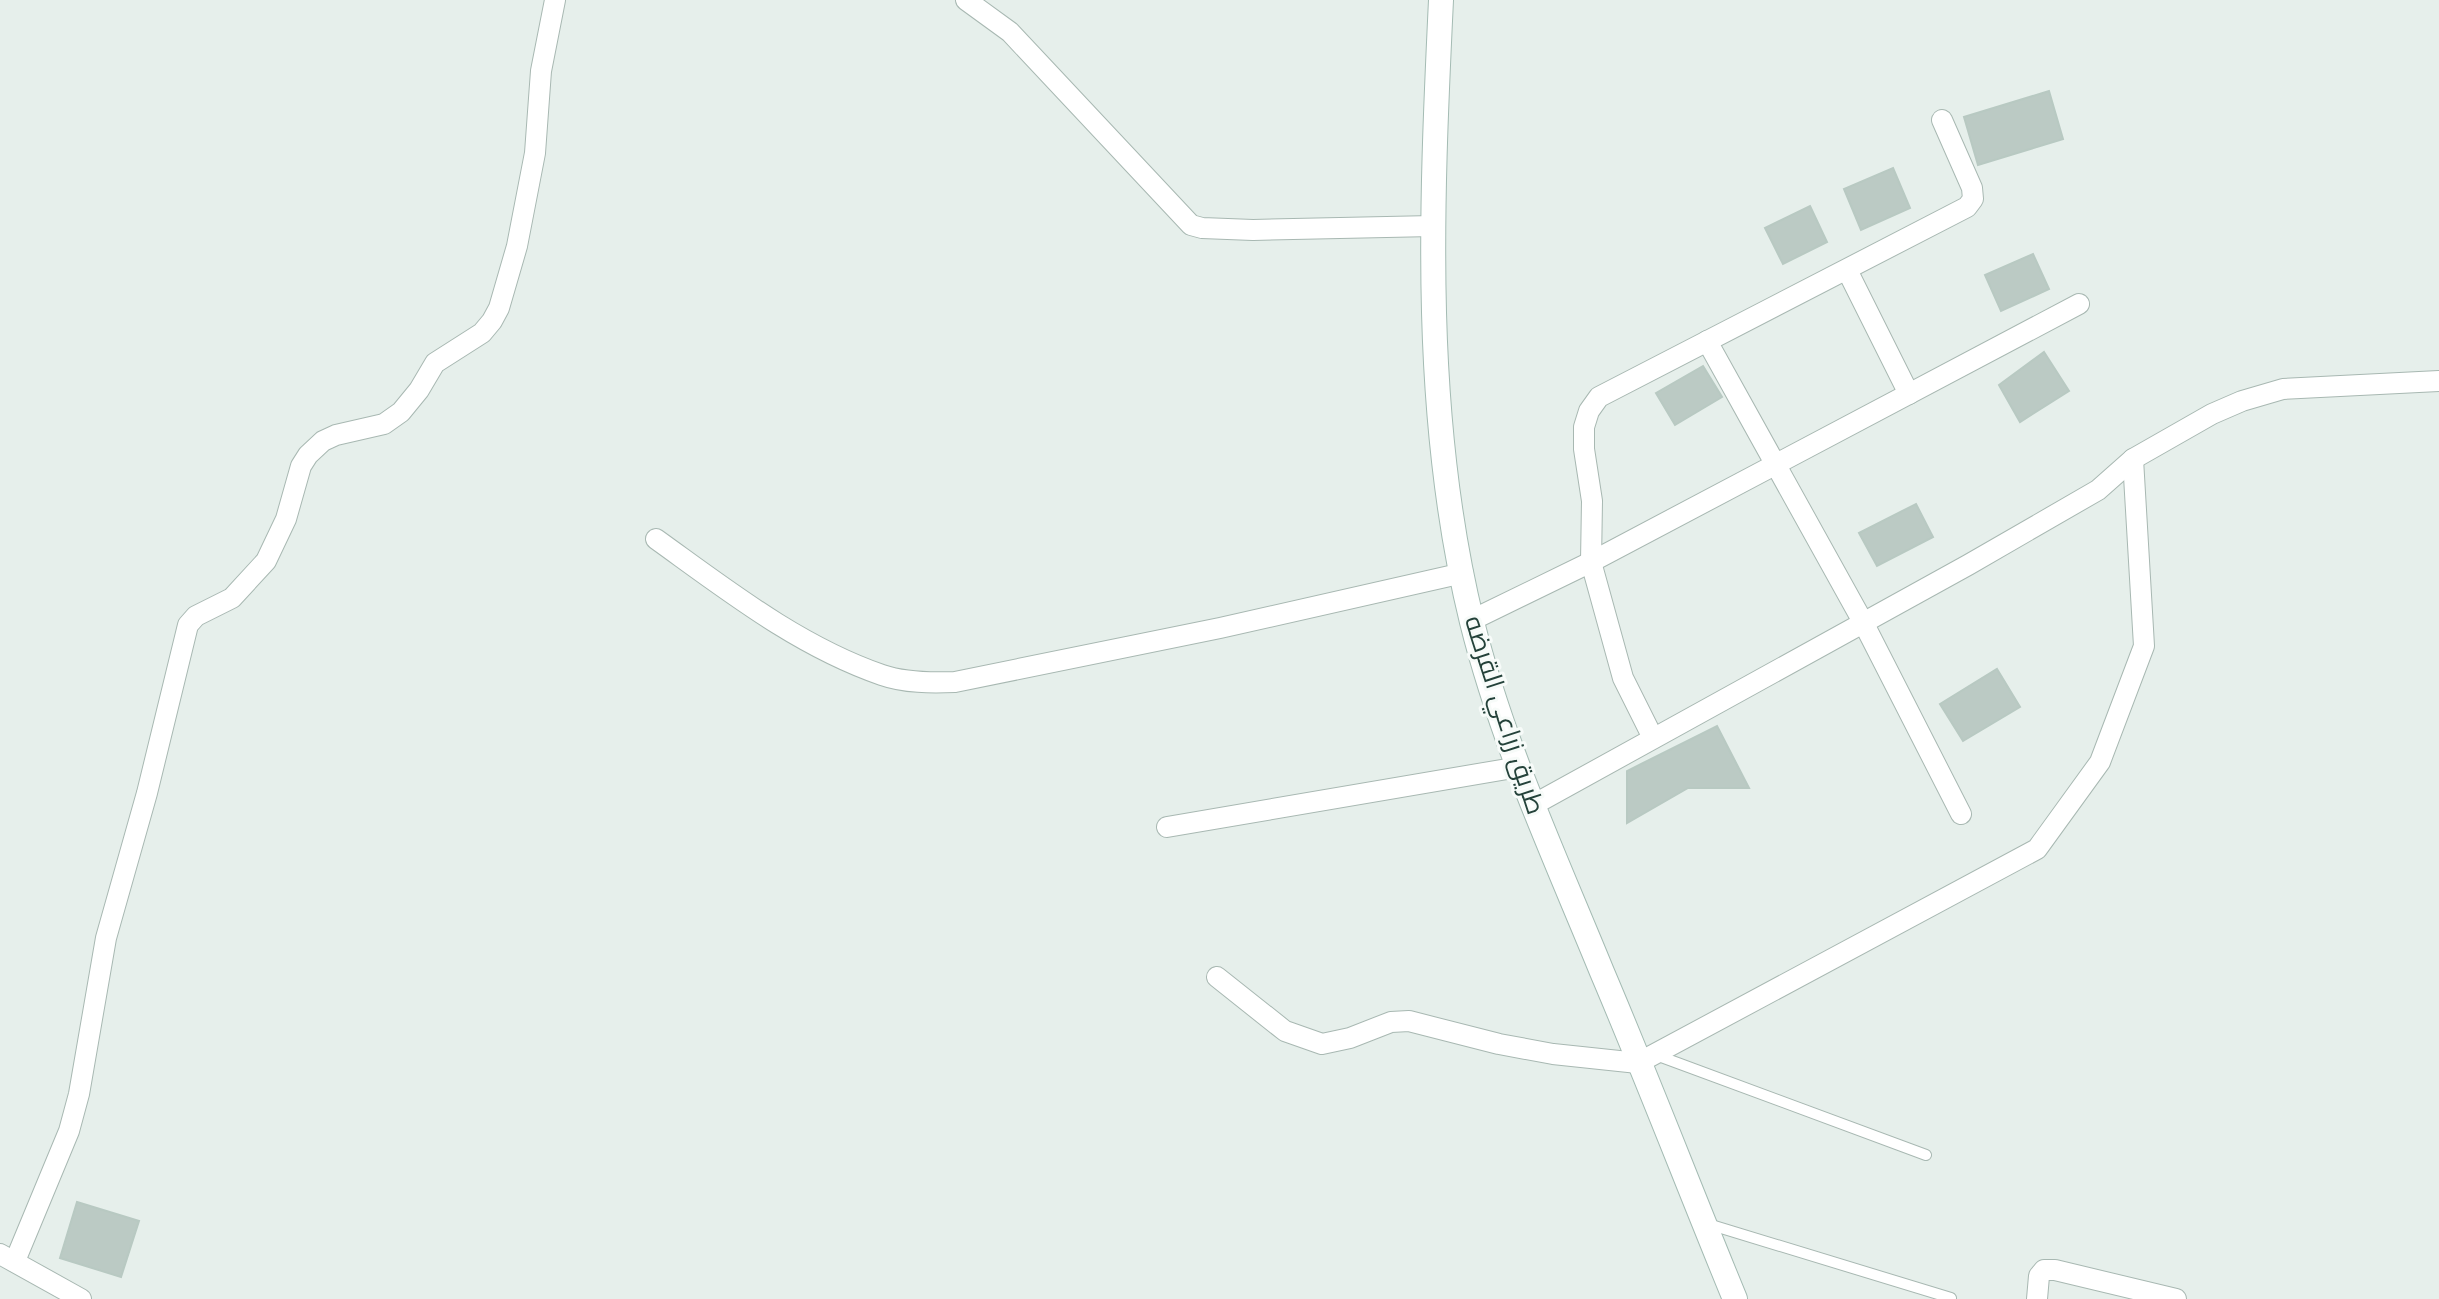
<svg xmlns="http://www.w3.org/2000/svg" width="2439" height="1299" viewBox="0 0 2439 1299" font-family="Montserrat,Cairo,sans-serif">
<rect width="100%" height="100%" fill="#e6efeb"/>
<!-- building -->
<g fill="#bbcac4" stroke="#b8c9c2" stroke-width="2">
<path d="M2049,91l14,48 -85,26 -14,-48z"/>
<path d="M1893,168l17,40 -49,22 -17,-41z"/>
<path d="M1810,206l17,36 -44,22 -18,-36z"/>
<path d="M2033,254l16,35 -48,22 -16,-36z"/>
<path d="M2044,352l25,39 -49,31 -21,-37z"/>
<path d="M1703,366l19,31 -47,28 -19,-32z"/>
<path d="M1916,504l17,33 -56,29 -18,-33z"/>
<path d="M1997,669l23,38 -57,34 -23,-37z"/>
<path d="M1717,726l32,62h-61l-61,35v-52z"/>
<path d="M77,1202l62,19 -18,56 -61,-19z"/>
</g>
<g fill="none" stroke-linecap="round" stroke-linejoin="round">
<defs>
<g id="lane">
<path d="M1656,1055l270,100"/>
<path d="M1708,1224l243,74"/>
</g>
<g id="street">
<path d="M966,0l44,32 181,193 11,3 51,2 180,-4"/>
<path d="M1847,270l62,124"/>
<path d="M1707,341l156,281 98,192"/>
<path d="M656,539c71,51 142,107 226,136 23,8 49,8 73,7l265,-54 243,-55"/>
<path d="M1472,620l119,-58 488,-258"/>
<path d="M1653,738l-30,-60 -32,-116 1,-61 -8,-52v-22l5,-16 10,-14 368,-190 6,-8 -1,-11 -30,-68"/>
<path d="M1533,805l435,-240 130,-75 35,-31 79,-45 30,-13 41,-12 156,-8"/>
<path d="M1167,827l352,-60"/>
<path d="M1217,977l68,54 37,13 28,-6 41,-16 18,-1 90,23 54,10 85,9 399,-214 63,-87 44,-116 -11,-187"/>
<path d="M0,1254l81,45"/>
<path d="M15,1261l54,-130 10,-37 27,-156 41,-145 41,-168 8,-9 36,-18 34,-37 20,-42 15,-53 7,-11 15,-14 13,-6 48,-11 17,-12 18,-22 16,-27 47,-30 10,-12 7,-13 18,-62 18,-93 6,-82 14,-71"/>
<path d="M2037,1299l2,-23 5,-6h11l121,29"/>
</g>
<path id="secondary" d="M1441,0c-10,208 -19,418 31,622 30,121 83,235 130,350 46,108 88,218 133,327"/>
</defs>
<!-- lane casing -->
<use href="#lane" stroke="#a8b8b2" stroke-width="12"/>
<!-- street casing -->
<use href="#street" stroke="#a8b8b2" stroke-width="22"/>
<!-- secondary casing -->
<use href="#secondary" stroke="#a4bbb3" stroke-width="26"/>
<!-- lane -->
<use href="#lane" stroke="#fff" stroke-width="10"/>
<!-- street -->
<use href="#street" stroke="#fff" stroke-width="20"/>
<!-- secondary -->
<use href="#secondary" stroke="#fff" stroke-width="24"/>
</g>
<g text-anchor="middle" stroke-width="6" stroke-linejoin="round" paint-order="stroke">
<!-- street labels -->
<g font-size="26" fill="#24423a" stroke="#f7fbf9">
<text transform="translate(1505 715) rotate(72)" y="9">طريق زراعي القرضه</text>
</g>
</g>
</svg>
